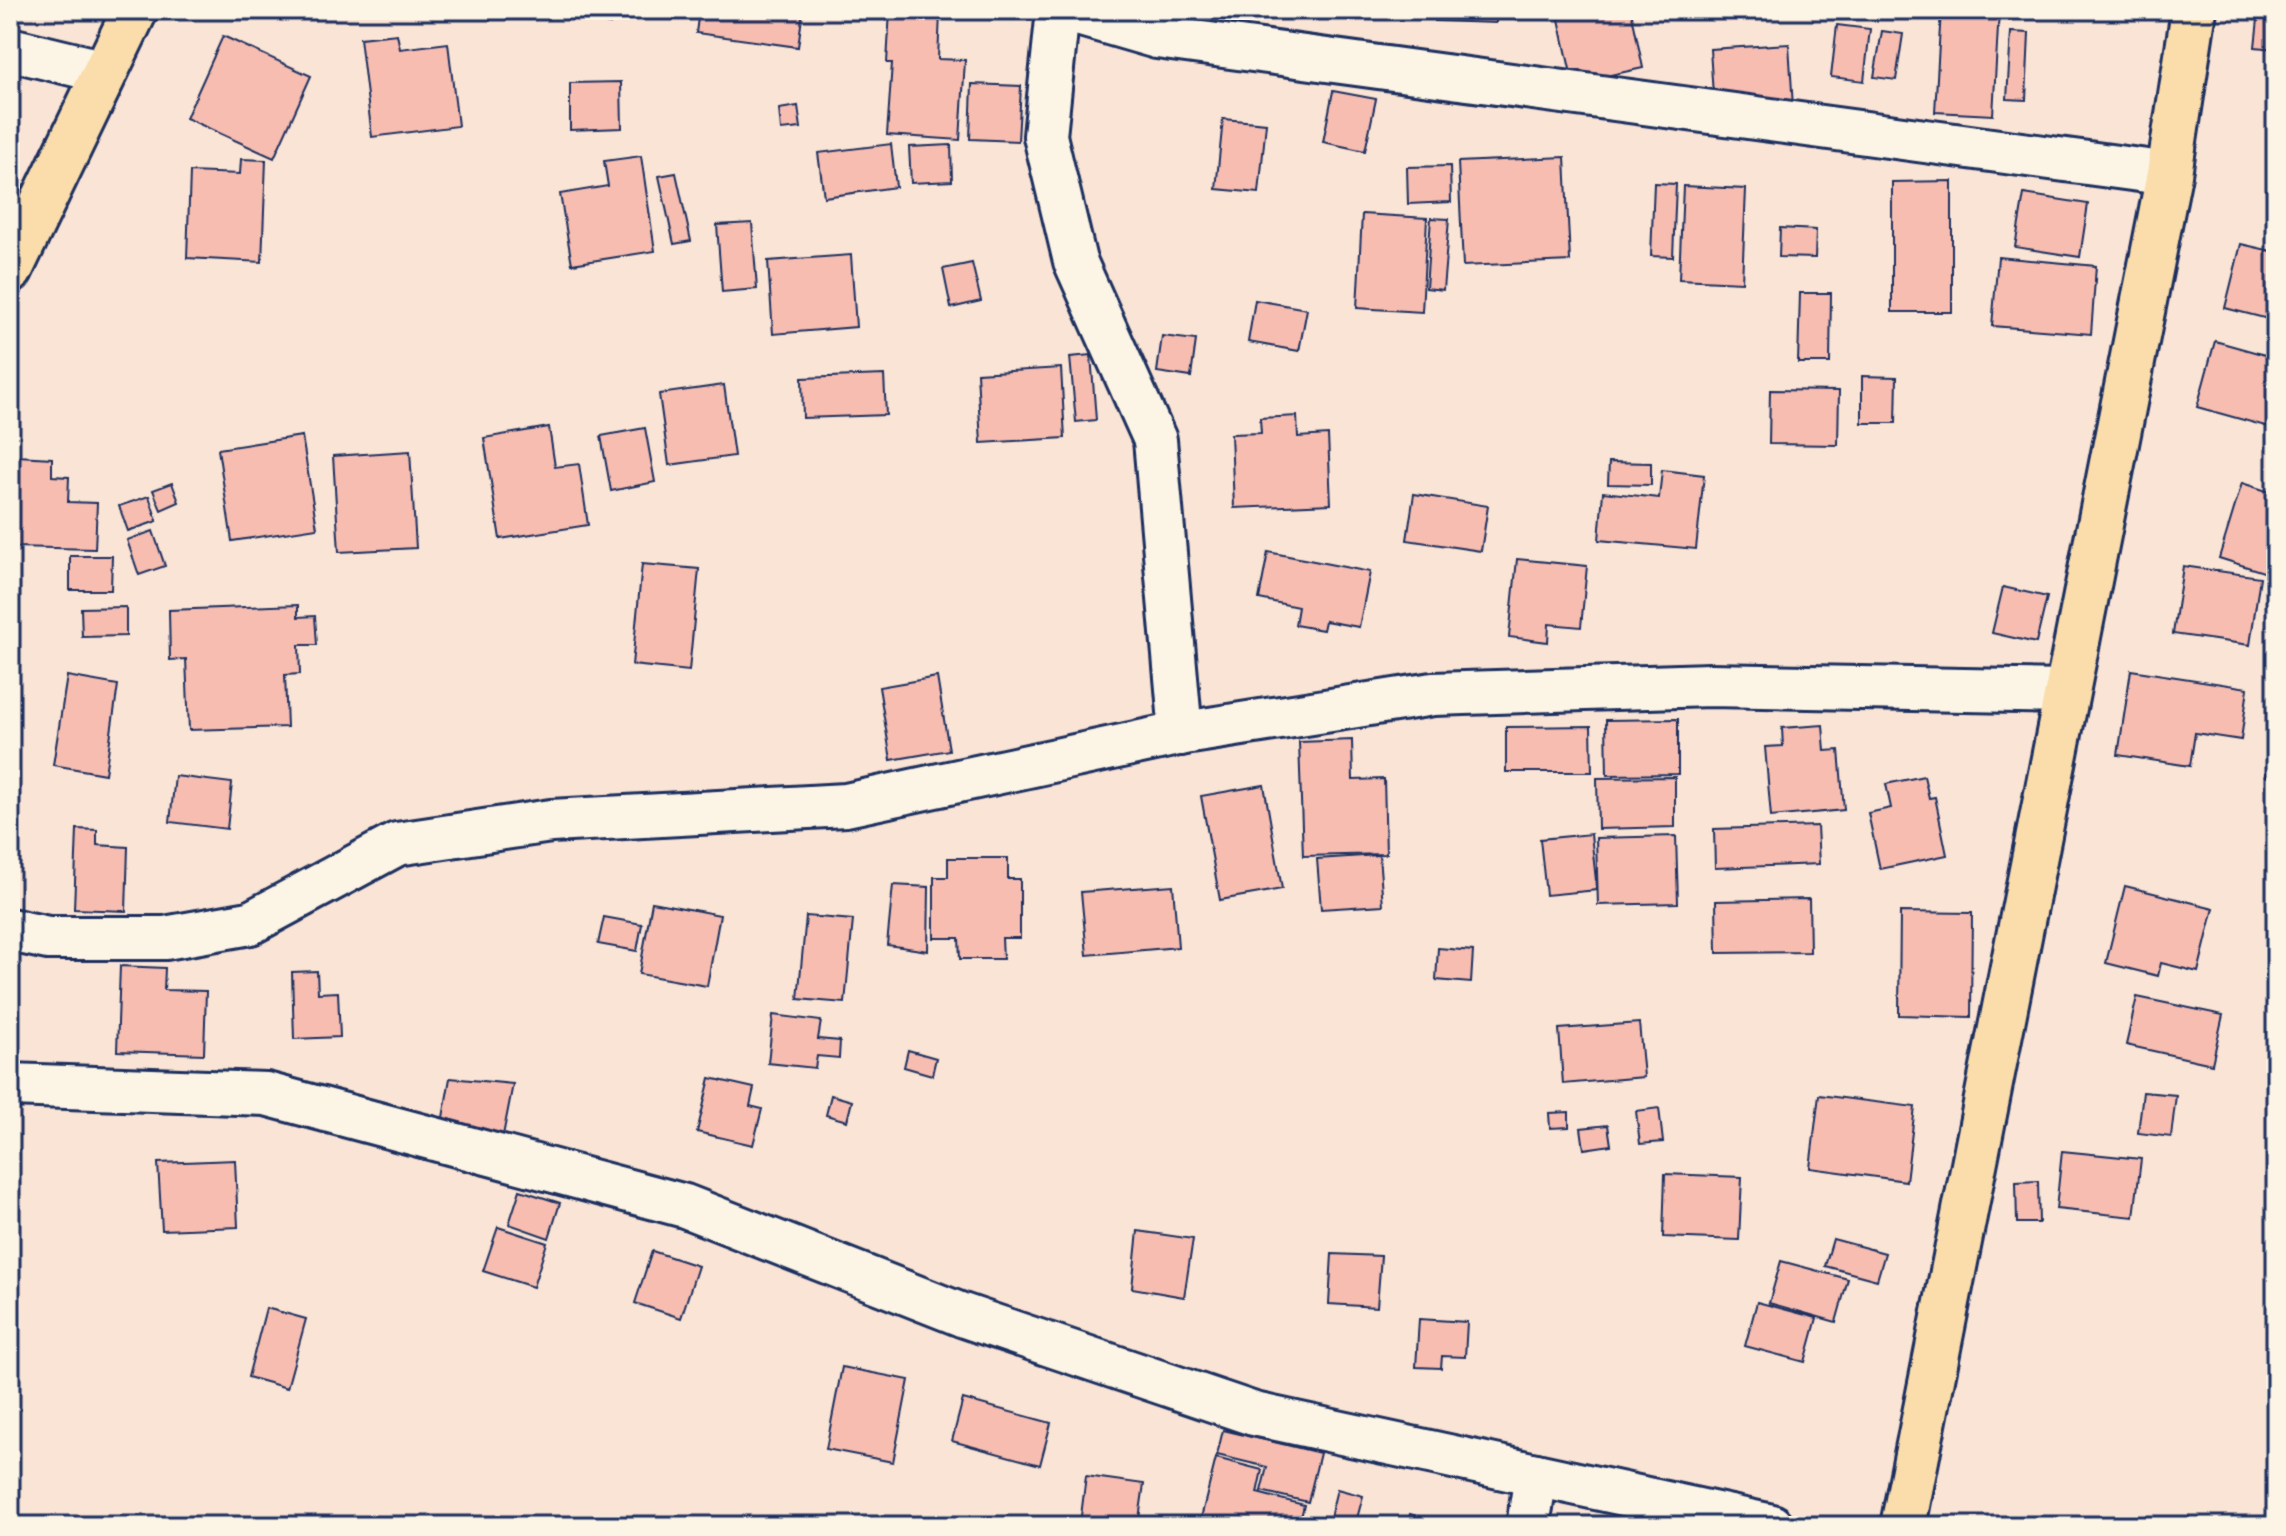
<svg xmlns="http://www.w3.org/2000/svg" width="2286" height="1536" viewBox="0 0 2286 1536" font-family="Mali,sans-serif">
<rect width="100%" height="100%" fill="#fae4d5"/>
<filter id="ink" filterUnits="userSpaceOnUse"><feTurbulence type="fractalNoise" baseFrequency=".0125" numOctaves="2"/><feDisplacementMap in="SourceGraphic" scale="16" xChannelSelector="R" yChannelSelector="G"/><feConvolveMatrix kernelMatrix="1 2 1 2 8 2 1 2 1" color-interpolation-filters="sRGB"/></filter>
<g filter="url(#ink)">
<!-- building -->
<g fill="#f7bdb1" stroke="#1b2f5e" stroke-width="2">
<path d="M542,10h71l-3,14z"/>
<path d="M699,10h104l-5,37 -102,-14z"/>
<path d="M890,10l50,3 -2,46 27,1 -5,80 -73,-5 5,-72h-5z"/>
<path d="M1435,10h61v13l-61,-2z"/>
<path d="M1557,10h74l12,58 -70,15z"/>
<path d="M1941,10h58l-6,105 -58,-3z"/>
<path d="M2259,10h17v39l-21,-2z"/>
<path d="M1837,25l33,4 -6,52 -33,-4z"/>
<path d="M1882,31l21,3 -7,46 -22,-3z"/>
<path d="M2011,32l18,1 -3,67 -19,-1z"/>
<path d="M397,34l3,15 48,-6 10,83 -86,11 -12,-99z"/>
<path d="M223,36l88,40 -37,82 -88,-40z"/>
<path d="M1789,44l4,63 -79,4 -4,-62z"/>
<path d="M621,82l1,46 -52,2v-47z"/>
<path d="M972,84l49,2 -3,55 -48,-2z"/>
<path d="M1333,91l43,8 -11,52 -42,-9z"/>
<path d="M798,106l3,22 -20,2 -2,-21z"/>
<path d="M1223,119l43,4 -7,70 -43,-4z"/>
<path d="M891,144l5,43 -72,10 -6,-44z"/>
<path d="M951,145l1,36 -41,2 -2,-36z"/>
<path d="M641,156l14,95 -83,13 -12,-70 48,-8 -4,-25z"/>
<path d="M1565,157l5,104 -107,5 -5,-104z"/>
<path d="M241,159l25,1 -4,102 -75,-4 3,-86 50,2z"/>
<path d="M1450,166l1,36 -43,2 -1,-37z"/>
<path d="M676,173l15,68 -17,3 -15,-68z"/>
<path d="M1952,181v131h-60v-130z"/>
<path d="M1654,183l22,1 -3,73 -22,-1z"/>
<path d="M1683,186l63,3 -4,93 -63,-3z"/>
<path d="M2024,194l64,10 -8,53 -65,-10z"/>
<path d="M1362,214l65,4 -5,94 -65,-4z"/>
<path d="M1431,218l18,1 -6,71 -17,-2z"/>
<path d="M752,223l5,66 -35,3 -5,-67z"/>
<path d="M1780,228l36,2 -1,28 -36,-1z"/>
<path d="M2241,244l35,8v69l-51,-13z"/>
<path d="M851,255l5,72 -83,7 -5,-73z"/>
<path d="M1998,257l98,9 -5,68 -99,-8z"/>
<path d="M972,263l9,38 -30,7 -8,-39z"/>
<path d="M1800,293h31l-1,70h-32z"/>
<path d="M1255,300l52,9 -8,42 -51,-9z"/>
<path d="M1162,336l34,4 -5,37 -34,-5z"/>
<path d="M2215,341l61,17v71l-79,-22z"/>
<path d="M1091,355l5,65 -20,2 -6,-65z"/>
<path d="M1061,368l4,70 -84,5 -4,-70z"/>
<path d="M884,375l2,40 -83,3 -1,-40z"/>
<path d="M1862,376l35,1 -1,46h-34z"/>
<path d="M724,385l10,71 -65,9 -10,-71z"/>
<path d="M1770,390l69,1 -1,54 -69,-1z"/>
<path d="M1297,416l1,21 30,-2 3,69 -97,4 -3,-74 30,-1 -1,-15z"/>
<path d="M549,427l6,40 24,-3 9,61 -88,14 -16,-101z"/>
<path d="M645,428l10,54 -44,9 -10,-55z"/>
<path d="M302,436l15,92 -85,13 -14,-92z"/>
<path d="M410,451l6,97 -77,4 -6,-96z"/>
<path d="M17,456l35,2v18l17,1 -1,25 29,1 -2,46 -81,-2z"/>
<path d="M1609,462l42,1v22l-43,-1z"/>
<path d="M1662,470l42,5 -8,74 -97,-9 4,-48 56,6z"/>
<path d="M172,483l7,19 -18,8 -8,-20z"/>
<path d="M2242,483l34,11v82l-57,-18z"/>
<path d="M1414,494l74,12 -7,45 -74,-11z"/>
<path d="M149,496l8,25 -29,10 -9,-25z"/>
<path d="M153,531l12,35 -26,9 -12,-35z"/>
<path d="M1268,552l102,20 -11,55 -34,-6 -2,9 -28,-5 3,-18 -39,-8z"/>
<path d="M70,556h42l-1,34h-41z"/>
<path d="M1517,559l70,7 -6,61 -32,-3 -1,18 -39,-5z"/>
<path d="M642,564l57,5 -10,102 -57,-6z"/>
<path d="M2183,566l77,11 -10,68 -77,-11z"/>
<path d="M2003,587l44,10 -11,46 -44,-10z"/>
<path d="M298,605v12l17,-1 2,29h-18l1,29 -15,1 2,52 -98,3 -3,-71 -16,1 -1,-50z"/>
<path d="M126,607v29l-44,1 -1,-29z"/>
<path d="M2131,670l117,18 -7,52 -46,-7 -5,33 -72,-11z"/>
<path d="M67,676l51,9 -13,89 -52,-9z"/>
<path d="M937,677l12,73 -58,10 -12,-73z"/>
<path d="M1678,719v55l-71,1 -1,-55z"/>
<path d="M2276,723v54l-10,-1z"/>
<path d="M1823,725l2,26 14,-1 5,60 -73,7 -6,-70 18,-1 -1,-18z"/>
<path d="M1591,726l1,46h-86v-45z"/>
<path d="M1352,740l1,40 31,-1 2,75 -83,2 -4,-114z"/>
<path d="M175,776l57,7 -5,46 -57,-7z"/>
<path d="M1924,776l5,22 6,-1 12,58 -67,14 -12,-56 23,-5 -5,-24z"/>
<path d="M1675,777v50l-77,2 -1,-51z"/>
<path d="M1264,785l18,104 -62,11 -19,-104z"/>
<path d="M1817,826l2,38 -104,4 -1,-39z"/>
<path d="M77,829l20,1v15l31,2 -2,64 -52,-2z"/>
<path d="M1591,834l6,56 -51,5 -6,-56z"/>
<path d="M1676,836l2,67 -80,2 -2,-67z"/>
<path d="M1379,855l4,50 -62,4 -4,-50z"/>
<path d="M948,858h60v21h12v59h-18l1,21h-43l-1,-21h-25v-61h14z"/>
<path d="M893,885l36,2 -1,64 -41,-6z"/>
<path d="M1173,885l5,62 -91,8 -6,-63z"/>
<path d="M2125,886l89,22 -16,64 -37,-9 -3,13 -52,-13z"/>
<path d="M1809,899l1,53 -93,1 -1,-52z"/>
<path d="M652,902l68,13 -13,71 -68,-12z"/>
<path d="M1900,912l72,1 -1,104 -72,-2z"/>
<path d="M806,916l47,4 -8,83 -47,-4z"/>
<path d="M604,917l38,7 -5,27 -39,-7z"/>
<path d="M1438,948l35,3 -2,32 -35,-3z"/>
<path d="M120,966l45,2 -1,22 42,1 -2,63 -87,-3z"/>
<path d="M317,971l1,22 20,-1 2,45 -46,2 -2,-67z"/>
<path d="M2137,997l86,18 -11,49 -86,-19z"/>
<path d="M773,1015l48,6 -3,18 22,2 -1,17 -22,-2 -2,12 -47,-5z"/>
<path d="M1639,1023l5,54 -81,7 -4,-55z"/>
<path d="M908,1050l28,8 -4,17 -28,-8z"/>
<path d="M450,1078l63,6 -14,72 -60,-16z"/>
<path d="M710,1078l44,10 -4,18 12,3 -9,36 -56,-13z"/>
<path d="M2143,1092l33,3 -5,42 -33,-4z"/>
<path d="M831,1095l21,6 -5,20 -21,-6z"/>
<path d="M1819,1095l96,12 -9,74 -96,-13z"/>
<path d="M1659,1108l4,34 -23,2 -4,-33z"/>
<path d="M1569,1112v15l-19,1 -1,-15z"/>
<path d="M1608,1125l3,20 -27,4 -3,-21z"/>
<path d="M2062,1151l79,8 -7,58 -78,-8z"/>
<path d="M235,1160l3,67 -76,3 -4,-67z"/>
<path d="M1665,1174l77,3 -3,63 -76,-3z"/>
<path d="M2038,1181l1,42h-22l-1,-41z"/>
<path d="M520,1190l40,13 -11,35 -40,-14z"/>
<path d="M498,1227l49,16 -14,44 -50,-16z"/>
<path d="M1138,1231l55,8 -9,58 -52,-9z"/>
<path d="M1833,1239l52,14 -8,27 -52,-14z"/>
<path d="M652,1251l46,15 -17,52 -46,-15z"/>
<path d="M1332,1254l49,2 -4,51 -48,-3z"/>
<path d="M1781,1261l67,18 -12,43 -67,-19z"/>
<path d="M1757,1302l60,16 -12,44 -60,-16z"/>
<path d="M266,1308l40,11 -19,69 -39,-11z"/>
<path d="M1419,1319l48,3 -2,35 -23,-1 -1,12 -25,-1z"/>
<path d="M842,1367l67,13 -16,82 -67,-13z"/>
<path d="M963,1399l88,24 -11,42 -88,-24z"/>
<path d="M1223,1430l97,23 -12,49 -47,-11 6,-24 -50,-12z"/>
<path d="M1216,1458l46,12 -5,23 47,12 -5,21h-100z"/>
<path d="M1086,1476l58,8 -6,42 -58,-2z"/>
<path d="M1337,1489l26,7 -8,30h-27z"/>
<path d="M1410,1514l41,12h-44z"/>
</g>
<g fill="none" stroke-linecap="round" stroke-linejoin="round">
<defs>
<g id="minor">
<path d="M1058,10l-13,126 30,125 80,179 26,294"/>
<path d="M1064,10l93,27 1012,137"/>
<path d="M10,49l95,23"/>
<path d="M10,930l38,8h117l85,-15 147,-79 154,-23 295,-16 332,-71 255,-40 277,-9 357,7"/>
<path d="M10,1085l256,9 419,112 277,109 292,99 518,112"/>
<path d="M1528,1526l8,-51"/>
</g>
<g id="major">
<path d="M10,270l125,-260"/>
<path d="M1903,1526l266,-1352 25,-164"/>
</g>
</defs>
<!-- minor casing -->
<use href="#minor" stroke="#1b2f5e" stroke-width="48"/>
<!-- major casing -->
<use href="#major" stroke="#1b2f5e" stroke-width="50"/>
<!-- minor -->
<use href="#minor" stroke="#fcf5e5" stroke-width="42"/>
<!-- major -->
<use href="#major" stroke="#faddab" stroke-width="44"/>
</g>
</g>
<!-- margin -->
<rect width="2286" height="1536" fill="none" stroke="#fcf5e5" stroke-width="40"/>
<rect x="20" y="20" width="2246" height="1496" fill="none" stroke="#1b2f5e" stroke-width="3" filter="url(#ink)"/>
</svg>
